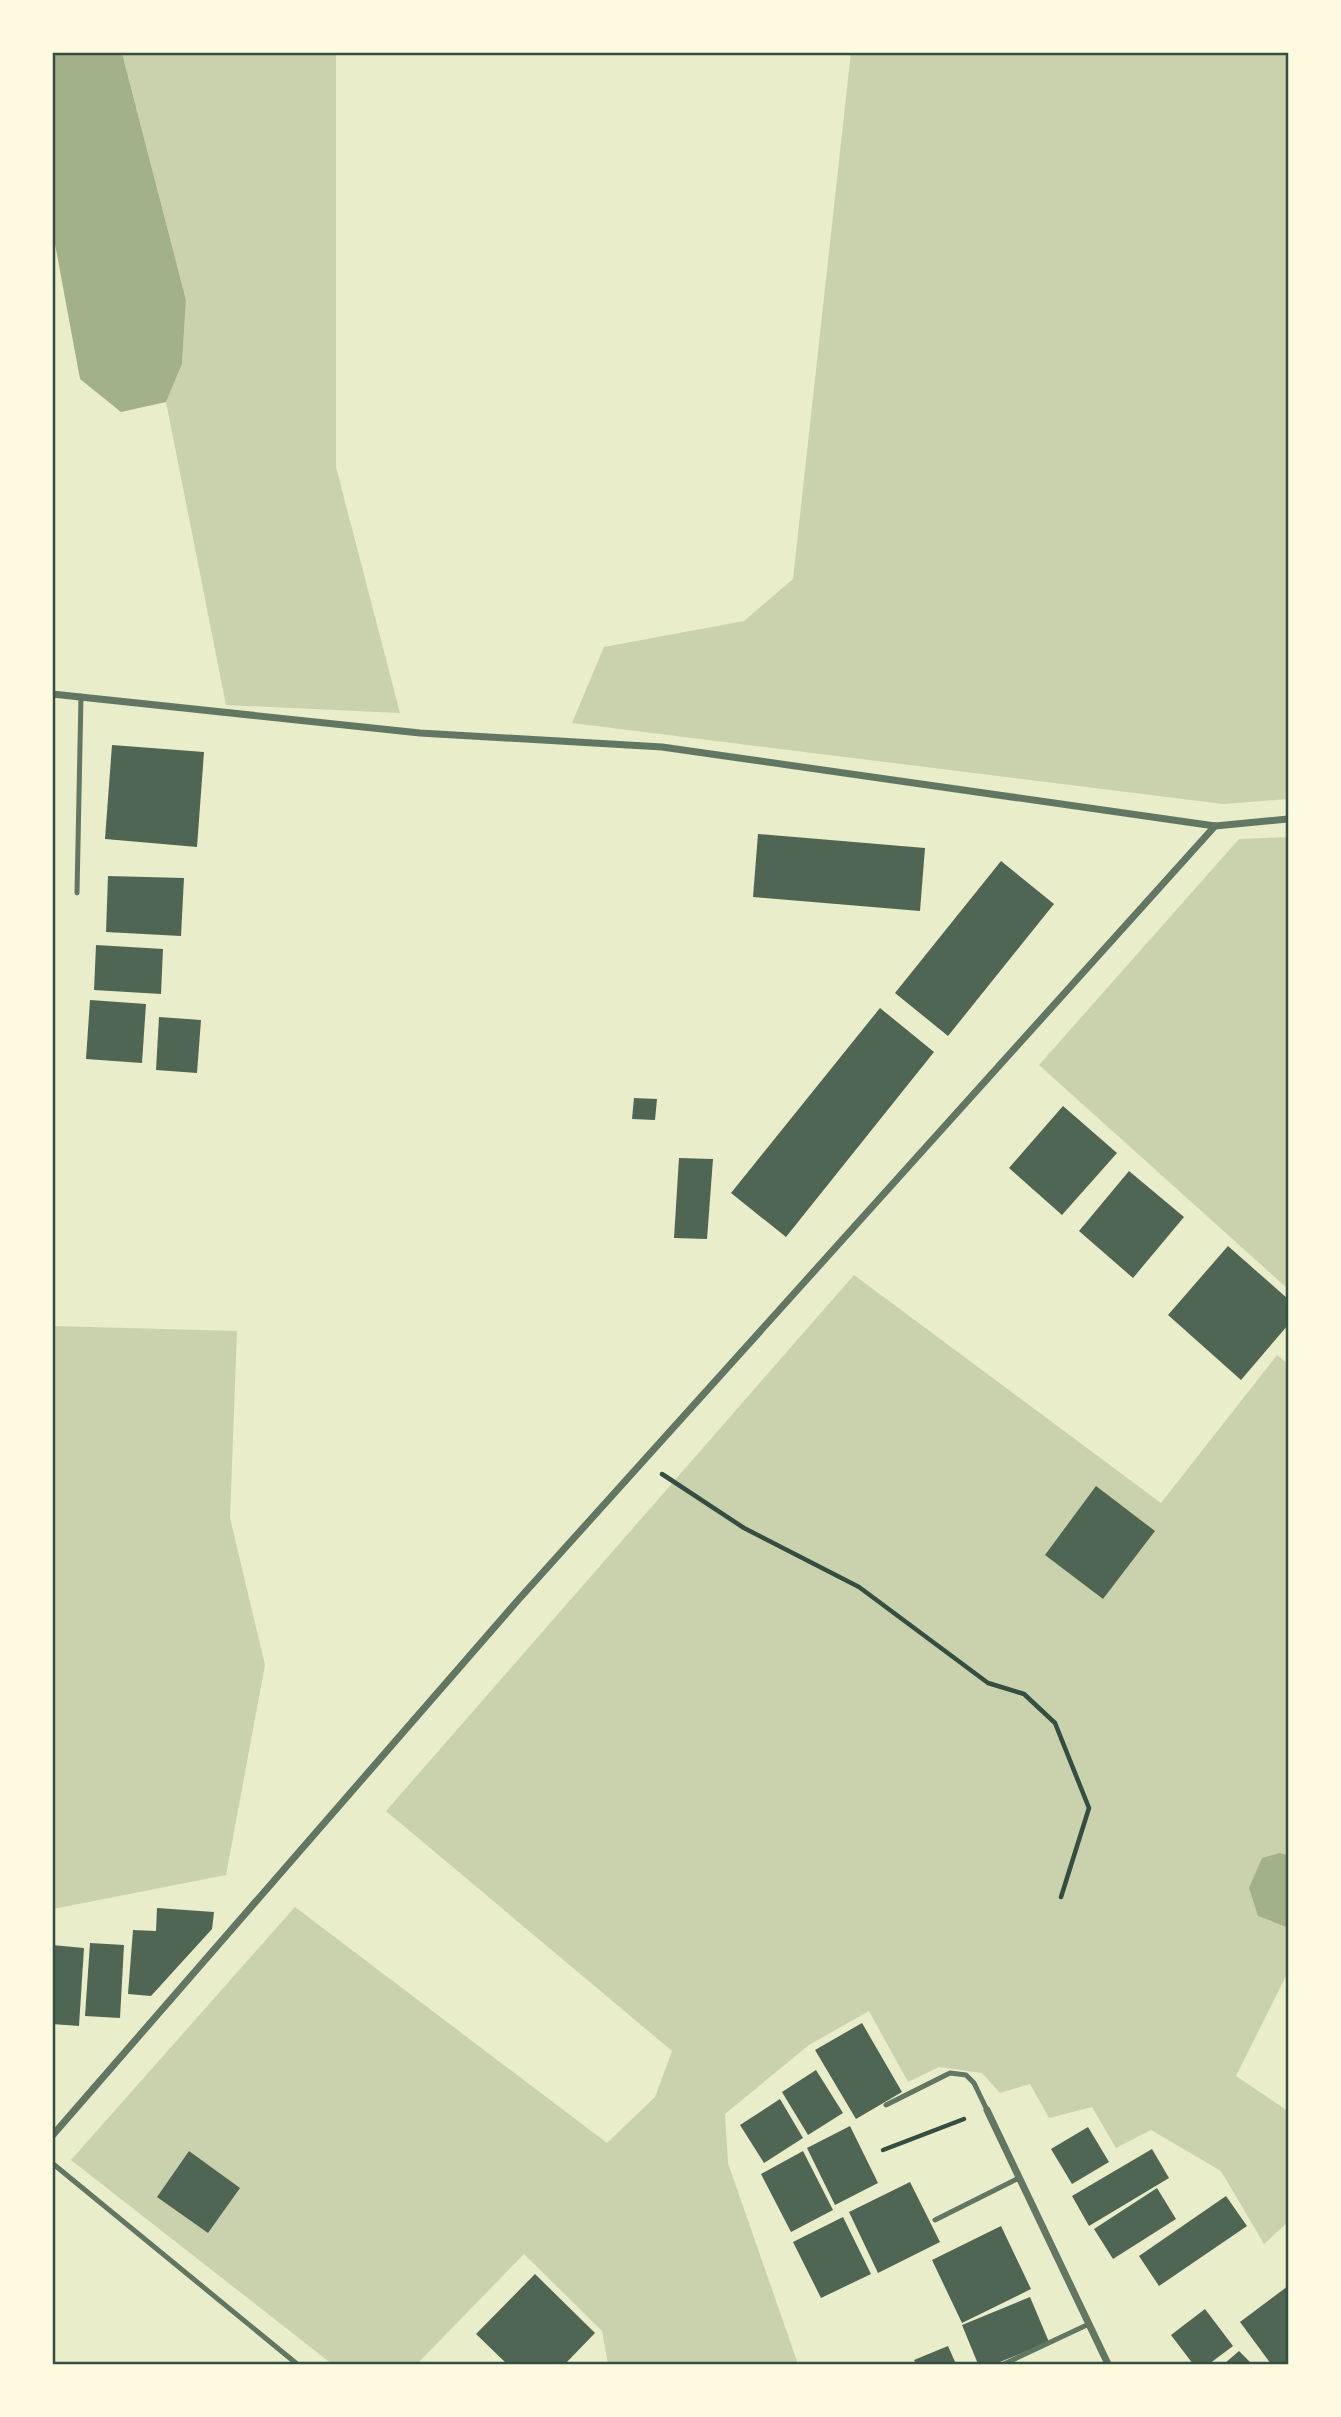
<svg xmlns="http://www.w3.org/2000/svg" width="1341" height="2417" viewBox="0 0 1341 2417" font-family="'Public Sans',sans-serif">
<rect width="100%" height="100%" fill="#e9edc9"/>
<!-- green -->
<g fill="#cad2ad">
<path d="M851,52l437,1v746l-65,5 -651,-81 32,-76 140,-26 49,-42z"/>
<path d="M122,53h214v414l64,246 -174,-8 -60,-303 16,-38 4,-64z"/>
<path d="M1288,837v452l-249,-224 200,-226z"/>
<path d="M854,1275l307,228 116,-148 11,9v491l-8,-2 -22,63 30,12v44l-52,104 52,35v111l-24,22 -43,-73 -70,-41 -35,18 -24,-41 -43,11 -19,-34 -30,9 -18,-20 -43,-6 -31,15 -39,-71 -60,34 -84,69 3,49 70,201h-190l-6,-33 -78,-77 -107,110h-85l-261,-204 224,-253 312,236 48,-46 17,-46 -286,-240z"/>
<path d="M53,1326l184,5 -7,187 35,147 -39,210 -173,34z"/>
</g>
<!-- water -->
<g fill="#a3b18a">
<path d="M52,53h70l64,247 -4,64 -16,38 -45,10 -41,-33 -27,-146z"/>
<path d="M1280,1853l8,2v73l-30,-12 -9,-28 13,-30z"/>
</g>
<!-- building -->
<g fill="#4f6655">
<path d="M112,745l92,7 -7,95 -92,-8z"/>
<path d="M758,834l167,14 -5,63 -167,-14z"/>
<path d="M1001,861l53,43 -106,132 -53,-43z"/>
<path d="M108,876l76,2 -3,58 -75,-4z"/>
<path d="M96,945l67,4 -2,45 -67,-4z"/>
<path d="M90,1000l56,4 -4,59 -56,-4z"/>
<path d="M880,1008l54,44 -148,185 -55,-44z"/>
<path d="M159,1017l42,3 -4,53 -41,-3z"/>
<path d="M634,1098l23,1 -2,21 -23,-1z"/>
<path d="M1063,1106l54,47 -55,62 -53,-47z"/>
<path d="M679,1158l34,1 -6,80 -33,-1z"/>
<path d="M1129,1171l55,46 -51,61 -54,-47z"/>
<path d="M1228,1246l60,53v26l-47,55 -73,-65z"/>
<path d="M1096,1486l59,45 -52,68 -58,-44z"/>
<path d="M157,1908l57,4 -2,17 -61,67 -23,-2 5,-64 23,1z"/>
<path d="M90,1943l34,2 -4,73 -35,-2z"/>
<path d="M52,1945l32,3 -5,78 -27,-2z"/>
<path d="M862,2023l40,69 -46,27 -41,-69z"/>
<path d="M816,2070l27,43 -35,22 -26,-43z"/>
<path d="M780,2099l23,39 -39,25 -24,-38z"/>
<path d="M850,2126l28,57 -43,22 -28,-57z"/>
<path d="M1088,2127l21,35 -37,22 -21,-35z"/>
<path d="M1152,2149l17,29 -80,48 -17,-30z"/>
<path d="M189,2151l51,37 -32,45 -51,-36z"/>
<path d="M803,2151l30,59 -42,22 -30,-58z"/>
<path d="M910,2182l30,60 -62,31 -29,-61z"/>
<path d="M1157,2188l19,31 -63,40 -19,-30z"/>
<path d="M1226,2196l21,30 -88,60 -20,-30z"/>
<path d="M843,2217l28,57 -50,24 -28,-56z"/>
<path d="M1001,2226l30,63 -69,34 -30,-63z"/>
<path d="M535,2274l60,59 -30,31h-58l-31,-30z"/>
<path d="M1288,2286v78h-17l-31,-42z"/>
<path d="M1030,2297l19,45 -54,22h-17l-16,-39z"/>
<path d="M1205,2309l28,37 -24,18h-16l-22,-29z"/>
<path d="M948,2346l8,18h-40l-2,-4z"/>
<path d="M1239,2351l13,13h-28z"/>
</g>
<g fill="none" stroke-linecap="round" stroke-linejoin="round">
<!-- path -->
<g stroke="#344e41" stroke-width="4.5">
<path d="M662,1474l82,54 115,59 129,96 36,11 31,29 34,85 -28,89"/>
<path d="M883,2150l81,-31"/>
</g>
<!-- service -->
<g stroke="#617663" stroke-width="5">
<path d="M77,893l4,-197"/>
<path d="M886,2105l64,-32 16,2 8,8 13,27"/>
<path d="M52,2163l245,201"/>
<path d="M935,2220l84,-42"/>
<path d="M1004,2364l85,-40"/>
</g>
<!-- minor -->
<g stroke="#617663" stroke-width="7">
<path d="M52,694l368,39 242,14 553,79 73,-7"/>
<path d="M987,2110l121,254"/>
<path d="M52,2136l467,-537 696,-773"/>
</g>
</g>
<!-- border -->
<rect width="1341" height="2417" fill="none" stroke="#fefae0" stroke-width="108"/>
<rect x="54" y="54" width="1233" height="2309" fill="none" stroke="#344e41" stroke-width="2.5"/>
</svg>
